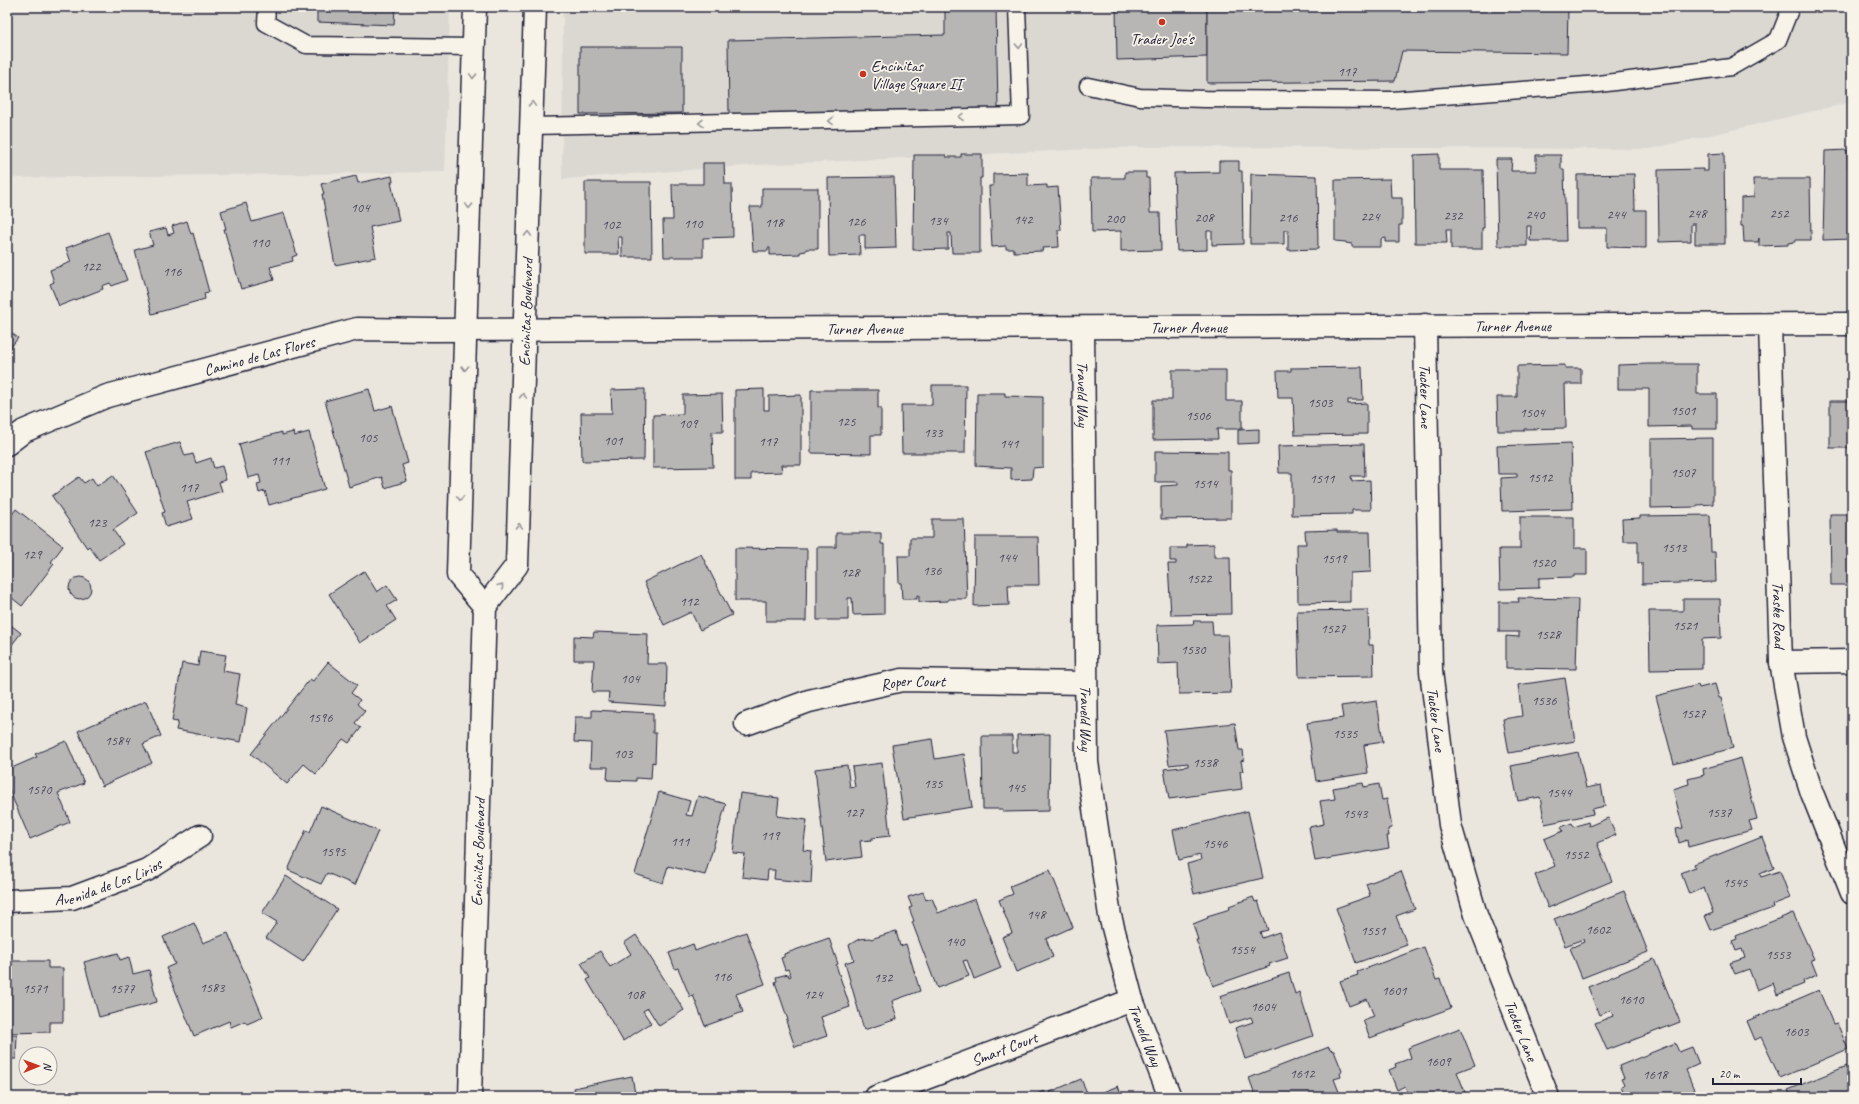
<svg xmlns="http://www.w3.org/2000/svg" width="1859" height="1104" viewBox="0 0 1859 1104" font-family="Caveat,sans-serif">
<rect width="100%" height="100%" fill="#eae6de"/>
<filter id="ink" filterUnits="userSpaceOnUse"><feTurbulence type="fractalNoise" baseFrequency=".025" numOctaves="2"/><feDisplacementMap in="SourceGraphic" scale="8" xChannelSelector="R" yChannelSelector="G"/><feConvolveMatrix kernelMatrix="1 2 1 2 8 2 1 2 1" color-interpolation-filters="sRGB"/></filter>
<g filter="url(#ink)">
<!-- built -->
<g fill="#dbd8d2">
<path d="M7,7h443l-5,165 -438,6z"/>
<path d="M563,7h1289v95l-201,47 -516,-2 -376,18 -197,14z"/>
</g>
<!-- building -->
<g fill="#b8b6b5" stroke="#22223b">
<path d="M317,7h78l-1,18 -77,-3z"/>
<path d="M945,7h51l2,102 -269,6 -1,-75 217,-5z"/>
<path d="M1116,7h91v50l-90,3z"/>
<path d="M1207,7h361l-1,46 -165,-2 -7,30 -188,2z"/>
<path d="M580,47h102v66l-102,1z"/>
<path d="M1847,150l1,18h4v71l-29,1 2,-89z"/>
<path d="M1724,153l1,91h-30v-20h-4v17l-32,1 -1,-72 45,-1v2h5v-17z"/>
<path d="M961,154h21v24h-2v75h-28l-1,-20h-3v16l-35,1 1,-95h32v2h15z"/>
<path d="M1439,154v16h44l1,58h-2v21h-31v-20h-5l1,14h-32l-1,-88z"/>
<path d="M1536,155h25v14h3l2,72h-36l1,-15h-4v20h-29l-2,-87h16l-1,12h25z"/>
<path d="M1219,161h20v10h3l1,73 -31,1v-14h-5v19l-30,1 -3,-78 45,-1z"/>
<path d="M703,163h21l1,21h7l1,53 -30,1v19h-39l-1,-37h10l-1,-36h31z"/>
<path d="M1125,172h21v6h3l1,35h10l1,37 -40,1v-20l-29,1 -1,-54h34z"/>
<path d="M1028,173v13l19,-1v3l11,-1 3,43h-3l1,17 -17,1 1,3 -29,1v-3h-8v-3l-14,1 -3,-61h4v-12z"/>
<path d="M1251,174l66,2 1,73 -30,1v-20h-4v14h-34z"/>
<path d="M1634,174l1,36h11v38l-39,-1v-19h-30v-53z"/>
<path d="M356,176l2,7 34,-7 1,6h-2l8,39 -29,6 6,30 -41,8 -13,-71h2l-3,-10z"/>
<path d="M894,177l2,71 -31,1v-14h-6l1,20 -31,1 -1,-78z"/>
<path d="M1390,179l1,19h11v27h-3v17h-13v-4l-5,1v8h-29v-3l-6,-1v-1l-11,-1v-61z"/>
<path d="M1753,179h57l1,61h-16v2l-7,1v2l-29,1v-8l-1,4h-14l-1,-16h-2v-28l13,-1z"/>
<path d="M585,182h66l1,75h-30v-20h-4l1,17h-34z"/>
<path d="M762,188h56v61h-12v2l-6,1v2l-30,1v-7h-2v3h-15l-3,-44h12z"/>
<path d="M246,203l6,19 32,-9 13,42 -5,2 1,4 -23,6 4,13 -33,9 -17,-60h2l-5,-18z"/>
<path d="M187,221l4,13 2,-1 16,59 -5,1 1,6 -53,15 -17,-64 18,-5 -4,-13 17,-4 2,7 6,-2 -2,-7z"/>
<path d="M108,232l19,48 -15,6 -2,-3 -8,3 1,3 -44,17 -9,-22 4,-2 -4,-12 21,-8 -5,-14z"/>
<path d="M7,329l11,9 -11,14z"/>
<path d="M1648,364h49v30h20v35h-25v-3l-43,1v-38h-31v-24z"/>
<path d="M1565,365v3h16v16h-16l1,44 -42,1v2h-26l-1,-34h20v-31z"/>
<path d="M1362,367l1,33h-15v4l19,-1v31l-72,1 -2,-37h-15l-1,-27h14v-3z"/>
<path d="M1172,370h54v31h16v28h-25l1,10 -65,1v-40h19z"/>
<path d="M932,385h34l-1,68h-63l-1,-48h31z"/>
<path d="M369,389l6,22 17,-5 16,57 -6,2 5,16 -22,7 -3,-11 -33,10 -24,-86z"/>
<path d="M645,389l-1,71 -62,1 -1,-48h31l-1,-23z"/>
<path d="M764,389v21h5v-14l32,-1v70h-20l1,7 -31,1v7h-16v-90z"/>
<path d="M811,390h67v18h3v27h-10v19l-60,-1z"/>
<path d="M977,393h28v3l38,1v70l-10,1 -1,11 -21,1v-12l-35,-2z"/>
<path d="M722,394l1,38h-11l1,35 -60,1v-53l30,-1v-19z"/>
<rect x="1830" y="401" width="22" height="47"/>
<path d="M1259,429v14l-21,1v-14z"/>
<path d="M282,432v3l11,-3 1,4 15,-4 16,57 -56,16 -4,-14 -6,2 -2,-9 4,-1 -2,-8 -11,3 -9,-34z"/>
<path d="M1713,438v66l-16,1v2l-46,1v-69z"/>
<path d="M180,442l5,14 8,-2 3,9 15,-5 3,10 8,-2 4,14 -7,2 3,9 -35,11 6,17 -27,8 -4,-14 3,-1 -19,-60z"/>
<path d="M1571,443l2,66 -71,2 -1,-33 16,-1v-3h-19l-1,-28z"/>
<path d="M1364,444l1,32h-14l1,5 18,-1 1,30h-19v4l-60,1v-42h-13l-1,-27z"/>
<path d="M1155,451l73,1v18h3v48l-70,1v-33l17,-1v-3h-23z"/>
<path d="M113,475l25,38 -25,17 10,14 -24,16 -10,-14 -2,2 -35,-52 27,-19 5,6 8,-5 5,8z"/>
<path d="M16,509l47,37 -12,16 3,2 -32,42 -15,-12v-73z"/>
<path d="M1830,514h22v71h-21z"/>
<path d="M1710,515l1,37h4l1,30 -74,2v-21h-4v-22h-15l-1,-22 18,-1v-2z"/>
<path d="M1520,517h54v31h13v27h-13v2l-35,1v10l-39,1 -1,-40h21z"/>
<path d="M932,519h32l3,80h-19v2l-29,1v-7h-2v4h-15l-1,-16h-2l-1,-27h12v-18h22z"/>
<path d="M1337,530v2h33l1,40 -21,1v29l-52,1 -1,-59h9l-1,-13z"/>
<path d="M836,533h45v11h3v70l-31,1 -1,-17h-4v22h-31v-73h19z"/>
<path d="M975,537h63l1,48h-31l1,20 -35,1z"/>
<path d="M1214,544v13h16l1,57 -60,1 -3,-51h8v-3h-6v-13h17v-3z"/>
<path d="M735,548l72,1 -1,72h-40v-20h-31z"/>
<path d="M701,554l31,61 -32,15 -9,-18 -27,13 -20,-43z"/>
<path d="M364,571l13,21 10,-7 10,15 -10,6 9,14 -36,23 -31,-49z"/>
<circle cx="80" cy="588" r="11"/>
<path d="M1518,598l60,1 -2,70 -70,-1v-32l13,1v-5h-20v-30h20z"/>
<path d="M1683,599h37l1,39 -19,1v30l-52,1 -1,-59h34z"/>
<path d="M1368,610l1,35h4l1,31 -75,1 -2,-66z"/>
<path d="M1193,621h19l1,14h15l3,58 -52,1 -1,-31 -20,1 -1,-39 37,-1z"/>
<path d="M7,622l14,11 -14,18z"/>
<path d="M594,632l54,2 -1,30h20l-1,42 -58,-4 1,-10h-17l2,-32h-20v-24l19,1z"/>
<path d="M200,651l26,4 -3,16 17,3 -5,31 12,3 -6,34 -65,-12 2,-8 -6,-1 10,-58 16,3z"/>
<path d="M328,662l29,23 -6,8 9,7 -3,4 8,7 -10,12 6,5 -12,15 -6,-4 -27,35 -12,-10 -17,20 -36,-30 59,-75 3,2z"/>
<path d="M1565,678l10,63 -66,12 -6,-34 19,-3 -4,-31z"/>
<path d="M1715,684l4,14h2l12,50 -59,16 -18,-68 42,-11 1,3z"/>
<path d="M146,701l15,35 -18,8 9,19 -50,23 -24,-55z"/>
<path d="M1377,701l6,41 -19,3 4,28 -52,8 -9,-58 36,-5 -2,-12z"/>
<path d="M592,710l61,3v20h3l-1,30 -3,-1 -1,17 -15,-1v3l-29,-1 1,-13h-18l1,-24 -17,-1 1,-25h17z"/>
<path d="M1235,723l4,27h4l1,10 -3,1 2,10h-3l2,18 -73,10 -5,-30 24,-3v-3l-19,2 -5,-35z"/>
<path d="M1050,734l-1,77 -46,1v-3h-20l-1,-73h30v16h5v-17z"/>
<path d="M932,739l3,20 29,-5 8,53 -68,11 -12,-73z"/>
<path d="M66,741l18,42 -26,10 12,29 -40,17 -23,-54v-15l30,-13 -2,-3z"/>
<path d="M1578,752l8,36 15,-3 4,21 -13,3 1,5 -48,10 -5,-27 -22,4 -7,-35z"/>
<path d="M1741,758l16,61 -8,2 3,9 -64,17 -1,-7 -8,3 -3,-14 7,-1 -10,-39 16,-5 -1,-5 16,-4 -1,-6z"/>
<path d="M882,763l8,73 -18,2v2l-12,1 2,16 -36,5 -11,-93 32,-4 3,23 5,-1 -3,-20z"/>
<path d="M1363,783l1,4 15,-3 3,16 5,-1 5,29 -4,1 1,7h-2l2,12 -74,13 -6,-34 15,-3 -4,-23 15,-2 -2,-11z"/>
<path d="M659,792l31,9 -4,14 6,1 6,-20 28,8 -21,71 -37,-9 -5,17 -28,-9z"/>
<path d="M740,793l39,5 -2,18 30,4 -4,30 8,1 -1,15h2l-1,17 -37,-4 1,-9h-7l-1,10 -25,-3 3,-23 -12,-1z"/>
<path d="M321,806l57,25 -23,54 -28,-12 -6,11 -33,-14 18,-40 4,2z"/>
<path d="M1248,811l15,67 -69,16 -7,-30 14,-4 -1,-5 -21,5 -6,-30z"/>
<path d="M1608,818l8,17 -19,8 15,38 -64,27 -13,-33 20,-9 -11,-27 19,-8 -2,-4 11,-4 2,4 14,-5 1,4z"/>
<path d="M1762,837l12,31 -14,6 1,3 19,-6 10,27 -18,7 1,3 -62,22 -6,-14 8,-3 -9,-25 -15,6 -8,-21 14,-6 -1,-3z"/>
<path d="M1050,870l23,57 -27,12 7,18 -37,15 -14,-35 10,-4 -13,-33 14,-6 -3,-8z"/>
<path d="M1401,871l14,38 -19,7 11,29 -51,18 -20,-55 34,-12 -4,-12z"/>
<path d="M286,876l51,33 -34,53 -37,-24 11,-16 -15,-9z"/>
<path d="M1624,891l24,61 -66,26 -12,-30 14,-6 -1,-3 -18,7 -11,-27z"/>
<path d="M923,892l3,8 6,-2 6,15 37,-14 26,69 -27,11 -7,-19 -4,1 6,15 -32,12 -25,-66 2,-1 -5,-13 3,-1 -4,-10z"/>
<path d="M1253,897l2,5 3,-1 10,29 -8,2 2,6 17,-6 9,26 -19,6 1,2 -57,20 -17,-46h2l-5,-16 15,-6 -1,-2 23,-7 -1,-3z"/>
<path d="M1793,913l21,46 -3,1 6,15 -14,6 1,3 -27,11 -4,-12 -16,7 -8,-21 -14,5 -5,-11 15,-5 -3,-9 -6,2 -4,-10 5,-2 -1,-3z"/>
<path d="M194,923l9,20 25,-10 35,84 -16,7 -2,-3 -14,6 -2,-6 -35,15 -28,-68 9,-4 -12,-27z"/>
<path d="M896,931l4,15 6,-2 14,47 -28,10 5,18 -33,11 -19,-67 9,-3 -5,-15 10,-6 11,-1 1,1z"/>
<path d="M746,932l19,52 -29,10 7,18 -38,14 -12,-31 -3,2 -12,-29 -3,1 -6,-16 24,-9 2,7z"/>
<path d="M636,935l48,75 -25,16 -11,-18 -5,3 8,12 -28,18 -36,-61 3,-2 -9,-15 19,-12 10,16 21,-13 -7,-11z"/>
<path d="M829,938l9,26 -2,1 14,42 -29,10 6,19 -32,11 -9,-26 2,-1 -13,-38 2,-1 -1,-4 12,-3 1,3 2,-1 -3,-7 -3,1 -4,-12 3,-1v-3z"/>
<path d="M1424,947l12,33 4,-1 11,29 -81,30 -7,-18 11,-4 -7,-17 -18,7 -9,-25 18,-6 -1,-3z"/>
<path d="M118,953l2,7 9,-3 4,17 16,-4 8,32 -58,15 -15,-55z"/>
<path d="M1654,959l26,63 -73,28 -12,-27 18,-7 -2,-6 -12,5 -11,-28z"/>
<path d="M7,961h41v7h15v54h-13v10l-41,1z"/>
<path d="M1289,973l6,21 4,-2 14,44 -68,23 -10,-31 18,-6 -2,-5 -22,7 -9,-28z"/>
<path d="M1819,990l14,34 4,-1 11,26 -68,29 -19,-41 -6,3 -8,-19z"/>
<path d="M1460,1028l15,37 -18,7 10,25h-58l-4,-11 -8,4 -8,-20 7,-3 -1,-3 16,-6 -3,-10z"/>
<path d="M7,1035h10l-1,24h-9z"/>
<path d="M1675,1043l4,9 13,-5 7,17 -13,6 11,27h-71l-5,-11 3,-1 -3,-6 3,-1 -5,-12z"/>
<path d="M1329,1047l1,3 4,1 8,20 -2,3 1,3 -7,2 7,18h-85l-7,-19z"/>
<path d="M1852,1064v32l-61,1 -3,-7z"/>
<path d="M632,1076l3,18h3v3h-63l-1,-9z"/>
<path d="M1081,1079l8,18h-37l-2,-5z"/>
<path d="M1118,1086l4,11h-31z"/>
<path d="M1044,1091l3,6h-17z"/>
</g>
<g fill="none" stroke-linecap="round" stroke-linejoin="round">
<defs>
<g id="service">
<path d="M267,7l-1,16 40,22 168,2"/>
<path d="M1088,86l52,11 65,2 187,1 207,-16 132,-17 47,-27 13,-33"/>
<path d="M531,126l490,-10 -4,-109"/>
</g>
<g id="minor">
<path id="s1" d="M1425,325l6,346 19,154 26,90 72,182"/>
<path id="s2" d="M1770,325l11,337 13,75 18,56 40,100"/>
<path id="s3" d="M1083,328l4,434 23,154 22,84 38,97"/>
<path id="s4" d="M7,444l17,-13 83,-35 250,-67 73,1 1422,-6"/>
<path d="M1781,662l71,-1"/>
<path id="s5" d="M746,724l63,-23 93,-21 183,3"/>
<path id="s6" d="M7,901l65,-3 75,-28 53,-34"/>
<path id="s7" d="M876,1097l256,-97"/>
</g>
<g id="primary">
<path d="M475,7l-17,568 27,32"/>
<path id="s8" d="M470,1097l15,-490 32,-42 18,-558"/>
</g>
</defs>
<!-- service casing -->
<use href="#service" stroke="#22223b" stroke-width="19"/>
<!-- minor casing -->
<use href="#minor" stroke="#22223b" stroke-width="25"/>
<!-- primary casing -->
<use href="#primary" stroke="#22223b" stroke-width="25"/>
<!-- service -->
<use href="#service" stroke="#f7f3e8" stroke-width="16"/>
<!-- minor -->
<use href="#minor" stroke="#f7f3e8" stroke-width="22"/>
<!-- primary -->
<use href="#primary" stroke="#f7f3e8" stroke-width="22"/>
</g>
<!-- one-way arrows -->
<defs><path id="oneway-chevron" d="M-2-3.5L2.5 0L-2 3.5" fill="none" stroke-width="1.6" stroke-linecap="round" stroke-linejoin="round"/></defs>
<g stroke="#97959a">
<use href="#oneway-chevron" transform="translate(1019 46) rotate(88)"/>
<use href="#oneway-chevron" transform="translate(473 76) rotate(92)"/>
<use href="#oneway-chevron" transform="translate(532 104) rotate(-88)"/>
<use href="#oneway-chevron" transform="translate(961 117) rotate(179)"/>
<use href="#oneway-chevron" transform="translate(831 121) rotate(179)"/>
<use href="#oneway-chevron" transform="translate(701 123) rotate(179)"/>
<use href="#oneway-chevron" transform="translate(469 206) rotate(92)"/>
<use href="#oneway-chevron" transform="translate(528 234) rotate(-88)"/>
<use href="#oneway-chevron" transform="translate(465 368) rotate(92)"/>
<use href="#oneway-chevron" transform="translate(523 396) rotate(-88)"/>
<use href="#oneway-chevron" transform="translate(460 498) rotate(92)"/>
<use href="#oneway-chevron" transform="translate(519 526) rotate(-88)"/>
<use href="#oneway-chevron" transform="translate(501 586) rotate(-52)"/>
</g>
</g>
<!-- markers -->
<g fill="#c8321e" stroke="#f7f3e8" stroke-width="1.5">
<circle cx="1162" cy="22" r="4"/>
<circle cx="863" cy="74" r="4"/>
</g>
<g text-anchor="middle" stroke-width="3.5" stroke-linejoin="round" paint-order="stroke">
<!-- number labels -->
<g font-size="14" fill="#48475a">
<text x="1347" y="76">117</text>
<text x="360" y="212">104</text>
<text x="1697" y="218">248</text>
<text x="1779" y="218">252</text>
<text x="1535" y="219">240</text>
<text x="1616" y="219">244</text>
<text x="1453" y="220">232</text>
<text x="1370" y="221">224</text>
<text x="1204" y="222">208</text>
<text x="1288" y="222">216</text>
<text x="1115" y="223">200</text>
<text x="1023" y="224">142</text>
<text x="938" y="225">134</text>
<text x="856" y="226">126</text>
<text x="774" y="227">118</text>
<text x="693" y="228">110</text>
<text x="611" y="229">102</text>
<text x="260" y="247">110</text>
<text x="91" y="271">122</text>
<text x="172" y="276">116</text>
<text x="1320" y="407">1503</text>
<text x="1683" y="415">1501</text>
<text x="1532" y="417">1504</text>
<text x="1198" y="420">1506</text>
<text x="846" y="426">125</text>
<text x="688" y="428">109</text>
<text x="933" y="437">133</text>
<text x="368" y="442">105</text>
<text x="613" y="445">101</text>
<text x="768" y="446">117</text>
<text x="1009" y="448">141</text>
<text x="280" y="465">111</text>
<text x="1683" y="477">1507</text>
<text x="1540" y="482">1512</text>
<text x="1322" y="483">1511</text>
<text x="1205" y="488">1514</text>
<text x="189" y="492">117</text>
<text x="97" y="527">123</text>
<text x="1674" y="552">1513</text>
<text x="32" y="559">129</text>
<text x="1007" y="562">144</text>
<text x="1334" y="563">1519</text>
<text x="1543" y="567">1520</text>
<text x="932" y="575">136</text>
<text x="850" y="577">128</text>
<text x="1199" y="583">1522</text>
<text x="689" y="606">112</text>
<text x="1685" y="630">1521</text>
<text x="1333" y="633">1527</text>
<text x="1548" y="639">1528</text>
<text x="1193" y="654">1530</text>
<text x="630" y="683">104</text>
<text x="1544" y="705">1536</text>
<text x="1693" y="718">1527</text>
<text x="320" y="722">1596</text>
<text x="1345" y="738">1535</text>
<text x="117" y="745">1584</text>
<text x="623" y="758">103</text>
<text x="1205" y="767">1538</text>
<text x="933" y="788">135</text>
<text x="1016" y="792">145</text>
<text x="39" y="794">1570</text>
<text x="1559" y="797">1544</text>
<text x="854" y="817">127</text>
<text x="1719" y="817">1537</text>
<text x="1355" y="818">1543</text>
<text x="770" y="840">119</text>
<text x="680" y="846">111</text>
<text x="1215" y="848">1546</text>
<text x="333" y="856">1595</text>
<text x="1576" y="859">1552</text>
<text x="1735" y="887">1545</text>
<text x="1036" y="919">148</text>
<text x="1598" y="934">1602</text>
<text x="1373" y="935">1551</text>
<text x="955" y="946">140</text>
<text x="1242" y="954">1554</text>
<text x="1778" y="959">1553</text>
<text x="722" y="981">116</text>
<text x="883" y="982">132</text>
<text x="212" y="992">1583</text>
<text x="35" y="993">1571</text>
<text x="122" y="993">1577</text>
<text x="1394" y="995">1601</text>
<text x="635" y="999">108</text>
<text x="813" y="999">124</text>
<text x="1631" y="1004">1610</text>
<text x="1263" y="1011">1604</text>
<text x="1796" y="1036">1603</text>
<text x="1438" y="1066">1609</text>
<text x="1302" y="1078">1612</text>
<text x="1655" y="1079">1618</text>
</g>
<!-- poi labels -->
<g font-size="16" fill="#22223b" stroke="#f7f3e8">
<text x="1162" y="44">Trader Joe's</text>
<text x="871" y="71" text-anchor="start">Encinitas<tspan x="871" dy="18">Village Square II</tspan></text>
</g>
<!-- street labels -->
<g font-size="16" fill="#22223b" stroke="#f7f3e8">
<text dy="6" stroke="none"><textPath href="#s8" startOffset="796">Encinitas Boulevard</textPath></text>
<text dy="6" stroke="none"><textPath href="#s4" startOffset="1526">Turner Avenue</textPath></text>
<text dy="6" stroke="none"><textPath href="#s4" startOffset="1202">Turner Avenue</textPath></text>
<text dy="6" stroke="none"><textPath href="#s4" startOffset="878">Turner Avenue</textPath></text>
<text dy="6" stroke="none"><textPath href="#s4" startOffset="269">Camino de Las Flores</textPath></text>
<text dy="6" stroke="none"><textPath href="#s3" startOffset="66">Traveld Way</textPath></text>
<text dy="6" stroke="none"><textPath href="#s1" startOffset="71">Tucker Lane</textPath></text>
<text dy="6" stroke="none"><textPath href="#s2" startOffset="290">Traske Road</textPath></text>
<text dy="6" stroke="none"><textPath href="#s5" startOffset="173">Roper Court</textPath></text>
<text dy="6" stroke="none"><textPath href="#s3" startOffset="390">Traveld Way</textPath></text>
<text dy="6" stroke="none"><textPath href="#s1" startOffset="395">Tucker Lane</textPath></text>
<text dy="6" stroke="none"><textPath href="#s8" startOffset="245">Encinitas Boulevard</textPath></text>
<text dy="6" stroke="none"><textPath href="#s6" startOffset="104">Avenida de Los Lirios</textPath></text>
<text dy="6" stroke="none"><textPath href="#s1" startOffset="719">Tucker Lane</textPath></text>
<text dy="6" stroke="none"><textPath href="#s3" startOffset="714">Traveld Way</textPath></text>
<text dy="6" stroke="none"><textPath href="#s7" startOffset="137">Smart Court</textPath></text>
</g>
</g>
<!-- margin -->
<rect width="1859" height="1104" fill="none" stroke="#f7f3e8" stroke-width="24"/>
<rect x="12" y="12" width="1835" height="1080" fill="none" stroke="#22223b" stroke-width="1.5" filter="url(#ink)"/>
<!-- north arrow -->
<g transform="translate(38 1066) rotate(89)"><circle r="19" fill="#f7f3e8" stroke="#a29fa3"/>
<path d="M0-3L7 15L0 10L-7 15Z" fill="#c8321e"/>
<text y="-6" font-size="11" font-weight="bold" text-anchor="middle" fill="#22223b">N</text>
</g>
<!-- scale -->
<path d="M1713 1078v6h88v-6" fill="none" stroke="#22223b" stroke-width="2"/>
<text x="1719" y="1078" font-size="12" fill="#22223b" stroke="#f7f3e8" stroke-width="3" paint-order="stroke">20 m</text>
</svg>
